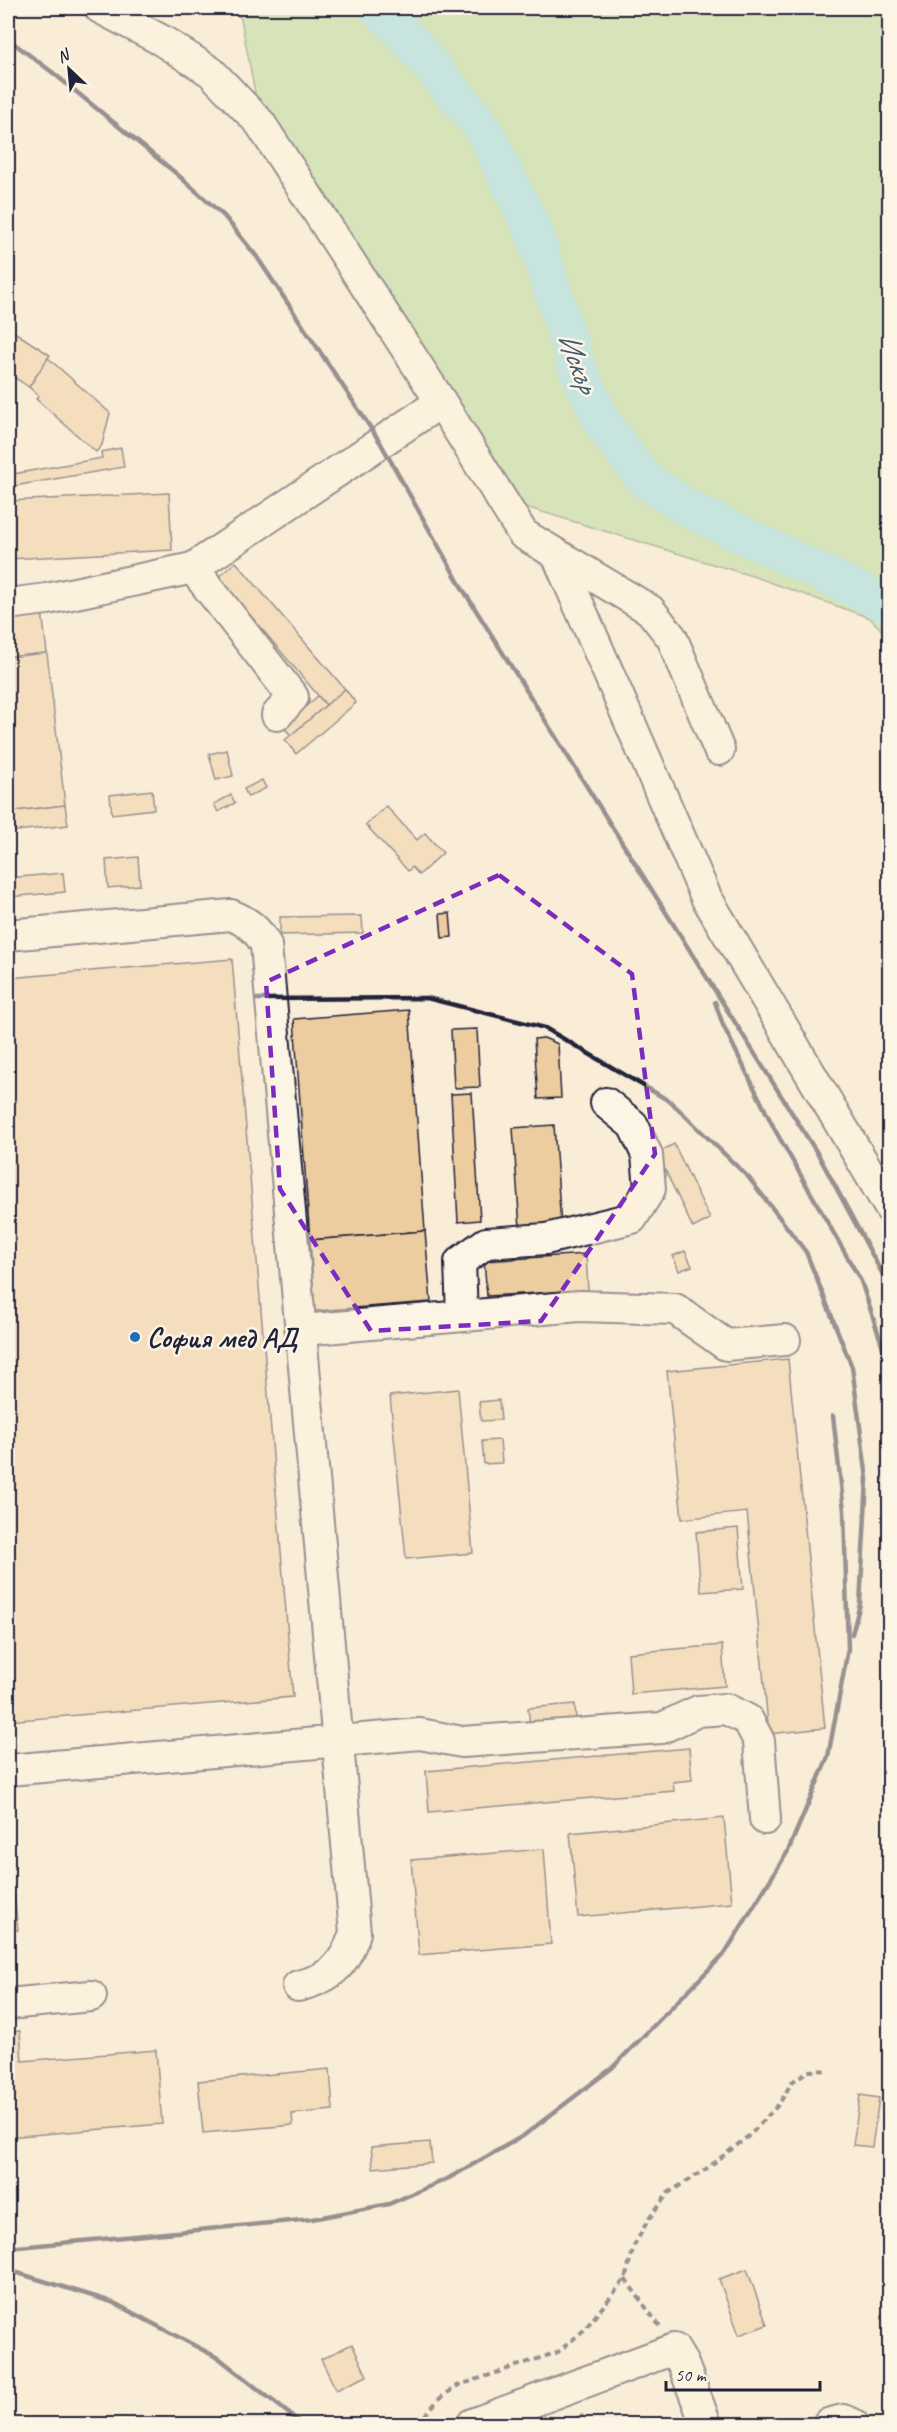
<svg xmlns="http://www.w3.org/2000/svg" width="897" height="2432" viewBox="0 0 897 2432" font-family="Caveat,sans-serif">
<rect width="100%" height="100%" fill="#f9edd7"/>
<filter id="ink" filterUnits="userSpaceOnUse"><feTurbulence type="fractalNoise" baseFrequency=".0167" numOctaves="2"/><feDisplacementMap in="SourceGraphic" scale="12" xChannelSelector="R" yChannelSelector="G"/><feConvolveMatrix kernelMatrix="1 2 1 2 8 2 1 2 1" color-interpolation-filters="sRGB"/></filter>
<g filter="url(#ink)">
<!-- green -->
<path fill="#add896" stroke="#687d68" stroke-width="1.5" d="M232,8h657v630l-19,-20 -115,-41 -242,-74 -257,-405 -15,-79z"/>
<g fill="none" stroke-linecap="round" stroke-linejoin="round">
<!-- river -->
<path stroke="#89d9e6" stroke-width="38" d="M378,8l22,21 82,98 52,105 44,138 27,57 41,54 45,29 199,96"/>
</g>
<!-- building -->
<g fill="#edcc9f" stroke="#22223b" stroke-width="1.5">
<path d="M8,328l42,27 -21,32 -21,-14z"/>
<path d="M48,358l62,55 -8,32 -6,7 -60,-53 3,-3 -10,-9z"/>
<path d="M121,448l3,19 -116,20v-12l94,-17 -1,-6z"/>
<path d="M169,493l3,57 -164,9v-58z"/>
<path d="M236,562l109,127 -19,16 -108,-128z"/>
<path d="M42,611l5,42 -39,4v-42z"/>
<path d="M47,653l18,152 -57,7v-155z"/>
<path d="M345,689l11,14 -60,51 -11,-14z"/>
<path d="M318,696l8,9 -35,30 -9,-9z"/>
<path d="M227,750l6,26 -17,4 -7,-26z"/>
<path d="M262,780l4,8 -18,9 -4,-8z"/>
<path d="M152,790l2,19 -42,5 -2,-19z"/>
<path d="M231,795l4,8 -17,9 -4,-8z"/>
<path d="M65,805l3,20 -60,7v-20z"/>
<path d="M386,806l31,34 8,-7 18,20 -24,22 -7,-8 -4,4 -42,-46z"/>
<path d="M138,857l2,28 -32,3 -2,-28z"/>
<path d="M63,873l2,19 -57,5v-19z"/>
<path d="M450,913l2,24 -10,1 -2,-24z"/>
<path d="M362,916l1,17 -83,2v-18z"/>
<path d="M232,959l61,738 -285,24v-743z"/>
<path d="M409,1010l16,221 -115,9 -16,-221z"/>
<path d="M477,1029l3,58 -26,1 -3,-58z"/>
<path d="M544,1038l14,6 3,54 -23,1 -4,-60z"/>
<path d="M472,1093l8,127 -22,2 -7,-128z"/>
<path d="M554,1125l7,101 -41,2 -7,-100z"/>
<path d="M674,1144l36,75 -17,9 -36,-75z"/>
<path d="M425,1231l6,71 -116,9 -5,-71z"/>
<path d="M685,1251l7,15 -13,5 -6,-15z"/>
<path d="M586,1254l2,36 -101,6 -3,-35z"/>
<path d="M788,1359l37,369 -56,6 -22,-222 -65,7 -15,-148z"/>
<path d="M458,1389l15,164 -67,6 -16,-163z"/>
<path d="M499,1400l2,20 -20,1 -2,-19z"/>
<path d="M500,1440l2,23 -18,1 -2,-23z"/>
<path d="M738,1528l5,61 -42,3 -5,-60z"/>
<path d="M722,1645l3,41 -94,8 -3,-41z"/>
<path d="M575,1704l1,18 -46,4 -2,-18z"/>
<path d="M689,1748l3,32 -19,2 1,9 -245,21 -3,-41z"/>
<path d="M724,1818l8,85 -154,14 -8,-84z"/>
<path d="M544,1849l7,95 -132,11 -8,-95z"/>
<path d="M14,1894l4,36 -10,1v-36z"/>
<path d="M20,2031l2,30 134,-11 6,74 -154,13v-105z"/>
<path d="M330,2069l3,41 -41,4 1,11 -90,8 -5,-52z"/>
<path d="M860,2095l19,3 -7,49 -19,-2z"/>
<path d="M430,2142l2,21 -59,5 -2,-21z"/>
<path d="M747,2269l20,56 -28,10 -20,-56z"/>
<path d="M352,2344l15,32 -31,14 -15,-31z"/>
<path d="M582,2415l4,9h-29z"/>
</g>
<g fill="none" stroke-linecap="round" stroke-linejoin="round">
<defs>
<g id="minor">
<path d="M100,8l61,32 50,32 49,51 181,279 82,132 127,76 22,28 47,112"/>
<path d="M557,555l149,342 184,311"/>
<path d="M193,568l100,129 -16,18"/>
<path d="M8,604l39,-5 146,-31 248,-166"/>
<path d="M8,935l223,-20c17,7 26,14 35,30l89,988c-11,33 -24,45 -57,53"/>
<path d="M462,1316l-2,-54 26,-19 60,-4 86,-21 18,-29 -3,-34 -14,-30 -27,-22"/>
<path d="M302,1330l277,-24 96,3 51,36 59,-5"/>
<path d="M8,1770l412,-36 42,8 200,-14 36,-17 28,-2 22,11 11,21 6,78"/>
<path d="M8,2004l83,-8"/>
<path d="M472,2424l202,-75 9,15 23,60"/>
<path d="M828,2424l15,-4 10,4"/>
</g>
</defs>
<!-- minor casing -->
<use href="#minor" stroke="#22223b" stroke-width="34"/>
<!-- path -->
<g stroke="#22223b" stroke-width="4" stroke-dasharray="6 4.5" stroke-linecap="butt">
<path d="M625,2279l36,49"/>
<path d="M419,2424l5,-8 15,-17 18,-13 101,-34 26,-22 41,-51 9,-33 14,-26 20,-27 38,-24 44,-34 29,-31 13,-22 16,-11 21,-1"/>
</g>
<!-- minor -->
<use href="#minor" stroke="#fcf5e5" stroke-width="30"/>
<!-- rail -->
<g stroke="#22223b" stroke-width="4.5">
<path d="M8,39l44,33 126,103 46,41 33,41 123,185 82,146 357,568 71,132"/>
<path d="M257,999l170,-1 118,30 126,74 78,76 57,74 46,115 15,112 -7,125 -8,30"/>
<path d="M715,1002l8,23 52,105 86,151 29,88"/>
<path d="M8,2248l304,-29 77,-15 60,-26 74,-42 89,-68 113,-115 63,-102 40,-94 20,-108 -4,-138 -11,-95"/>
<path d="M8,2270l104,32 108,57 82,65"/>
</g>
</g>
</g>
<!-- marked area -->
<path d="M0 0H897V2432H0ZM499,875l133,99 23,180 -114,167 -170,10 -91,-142 -14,-207z" fill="#f9edd7" fill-opacity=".55" fill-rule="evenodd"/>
<path fill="none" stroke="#7b2cbf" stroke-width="4.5" stroke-dasharray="12 8" stroke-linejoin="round" d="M499,875l133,99 23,180 -114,167 -170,10 -91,-142 -14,-207z"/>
<!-- markers -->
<circle fill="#1f6fb2" stroke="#fcf5e5" stroke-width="2" cx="135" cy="1337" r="6"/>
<g text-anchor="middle" stroke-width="5" stroke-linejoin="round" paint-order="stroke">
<!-- poi labels -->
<g font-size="28" font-weight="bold" fill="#22223b" stroke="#fcf5e5" text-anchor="start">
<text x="147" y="1347">София мед АД</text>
</g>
<!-- water labels -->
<g font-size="30" font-style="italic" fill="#41596e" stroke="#fcf5e5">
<text transform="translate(578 362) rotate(69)" y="10">Искър</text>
</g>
</g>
<!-- margin -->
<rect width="897" height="2432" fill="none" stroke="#fcf5e5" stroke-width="30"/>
<rect x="15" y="15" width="867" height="2402" fill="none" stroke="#22223b" stroke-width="2" filter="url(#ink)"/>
<!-- north arrow -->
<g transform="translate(69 69) rotate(334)" stroke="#fcf5e5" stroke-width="4.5" paint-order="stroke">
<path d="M0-4.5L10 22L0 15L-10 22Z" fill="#22223b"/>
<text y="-9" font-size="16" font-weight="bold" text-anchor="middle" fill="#22223b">N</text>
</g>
<!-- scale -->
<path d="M666 2381v9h154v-9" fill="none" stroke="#22223b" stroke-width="3"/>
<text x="675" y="2381" font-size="18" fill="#22223b" stroke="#fcf5e5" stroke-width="4.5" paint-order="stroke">50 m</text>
</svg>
